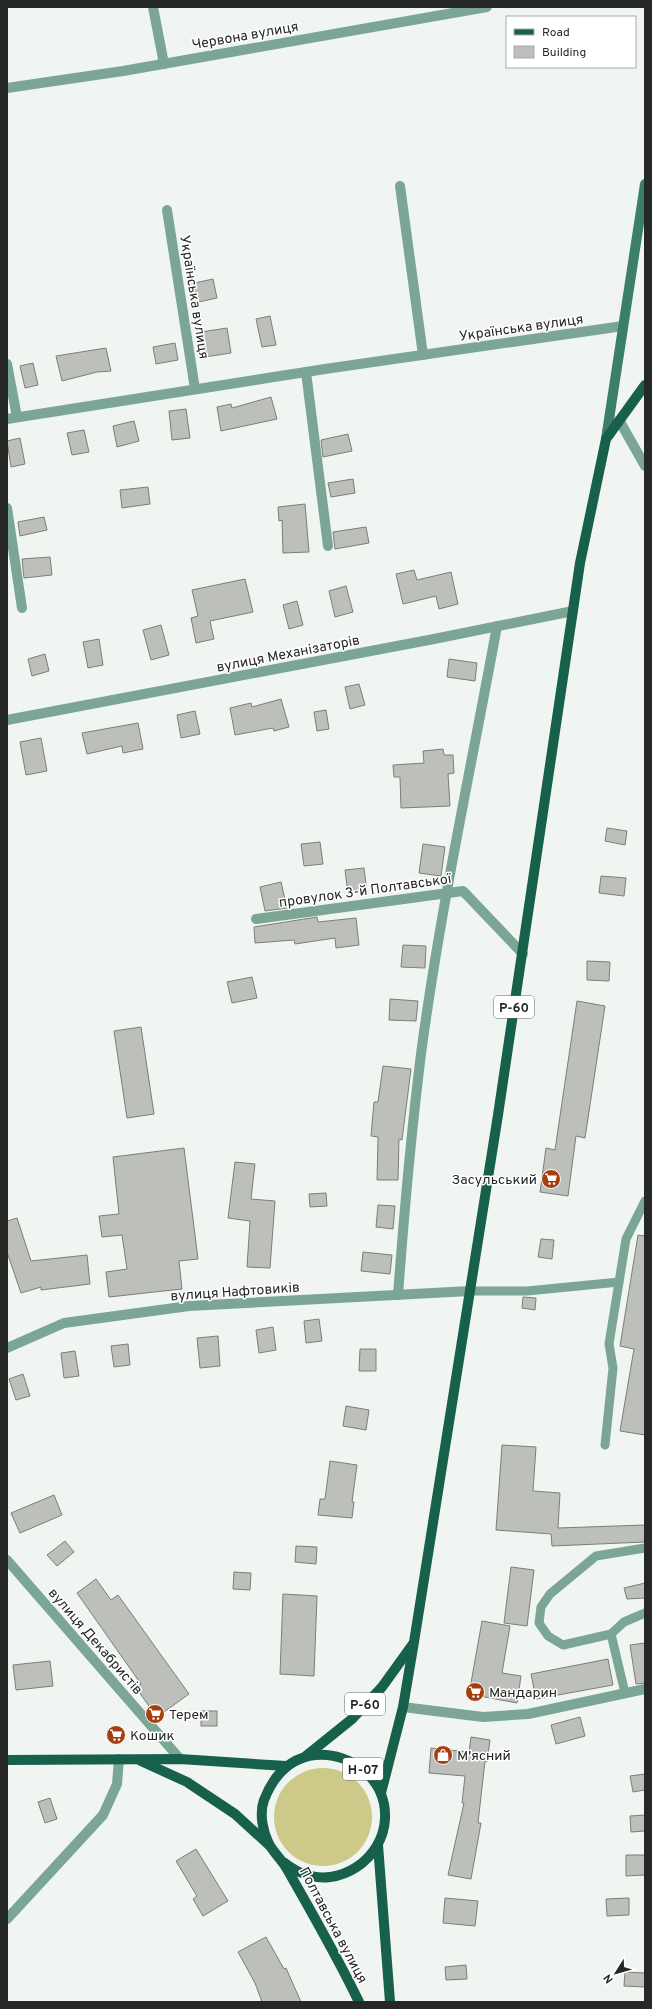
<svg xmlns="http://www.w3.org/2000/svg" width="652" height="2009" viewBox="0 0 652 2009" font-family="Overpass,sans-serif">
<rect width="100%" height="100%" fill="#f0f5f1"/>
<!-- green -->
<circle fill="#ccc989" cx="323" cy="1817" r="49"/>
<!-- building -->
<g fill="#bdc0ba" stroke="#7c7e79">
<path d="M213,279l4,19 -23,5 -4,-19z"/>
<path d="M270,316l6,29 -14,2 -6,-28z"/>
<path d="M227,328l4,25 -26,4 -4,-25z"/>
<path d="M175,343l3,17 -22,4 -3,-17z"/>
<path d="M106,348l5,23 -14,1 -35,9 -6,-25z"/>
<path d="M33,363l5,22 -13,3 -5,-22z"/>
<path d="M271,397l6,22 -56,12 -4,-24 14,-3 1,4z"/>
<path d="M186,409l4,29 -18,2 -3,-29z"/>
<path d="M134,421l5,20 -22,6 -4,-21z"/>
<path d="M84,430l5,22 -17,3 -5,-22z"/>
<path d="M348,434l4,17 -29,6 -2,-17z"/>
<path d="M20,438l5,26 -14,3 -4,-26z"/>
<path d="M353,479l2,14 -24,4 -3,-14z"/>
<path d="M148,487l2,17 -28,4 -2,-18z"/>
<path d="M305,504l4,48 -26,1 -1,-33 -3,1 -1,-14z"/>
<path d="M44,517l3,13 -27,6 -2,-14z"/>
<path d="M366,527l3,16 -34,6 -2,-17z"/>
<path d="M50,557l2,18 -28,3 -2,-19z"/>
<path d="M414,570l3,10 34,-8 7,32 -19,5 -3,-13 -33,8 -7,-30z"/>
<path d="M245,579l8,33 -43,9 4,18 -18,4 -5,-25 7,-2 -6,-26z"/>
<path d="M346,586l7,26 -18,5 -6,-26z"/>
<path d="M297,601l6,24 -14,4 -6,-24z"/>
<path d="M161,625l8,30 -18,5 -8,-30z"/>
<path d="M99,639l4,26 -15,3 -5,-26z"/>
<path d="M45,654l4,17 -17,5 -4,-17z"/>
<path d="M449,659l28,4 -2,18 -28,-4z"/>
<path d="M359,684l6,21 -15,4 -5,-22z"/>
<path d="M281,699l8,28 -15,4 -1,-3 -38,7 -5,-27 21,-5 1,4z"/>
<path d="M326,710l3,19 -12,2 -3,-19z"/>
<path d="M195,711l5,23 -19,4 -4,-23z"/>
<path d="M138,723l5,26 -20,4 -1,-7 -35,8 -5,-21z"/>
<path d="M41,738l6,33 -21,4 -6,-33z"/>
<path d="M443,749l1,6h9l1,18 -6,1 2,32 -49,2 -1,-31h-6l-1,-12 31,-2 -1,-12z"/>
<path d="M607,828l20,3 -2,14 -20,-4z"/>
<path d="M320,842l3,22 -19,2 -3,-22z"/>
<path d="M423,844l22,3 -4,29 -22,-3z"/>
<path d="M364,868l3,24 -19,2 -3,-24z"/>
<path d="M601,876l25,2 -2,18 -25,-3z"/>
<path d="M281,882l6,26 -22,3 -5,-24z"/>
<path d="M317,917l1,5 38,-4 3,27 -23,3 -1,-10 -40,6 -1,-4 -39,3 -1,-16z"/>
<path d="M403,945l23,1 -1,22 -24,-1z"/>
<path d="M587,961l23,1 -1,19 -22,-1z"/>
<path d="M252,977l5,21 -25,5 -5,-21z"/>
<path d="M390,999l28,2 -2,20 -27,-1z"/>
<path d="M577,1001l28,5 -20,132 -9,-2 -8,60 -28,-4 6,-44 9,2z"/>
<path d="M141,1027l13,87 -27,4 -13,-87z"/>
<path d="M383,1066l28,3 -9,71 -3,-1 -1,41h-21l1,-43 -7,-1 3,-34h4z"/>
<path d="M184,1148l14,111 -19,2 3,28 -73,8 -3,-25 21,-3 -5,-34 -20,2 -3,-21 20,-2 -6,-57z"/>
<path d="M235,1162l20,2 -4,35 24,2 -5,67 -23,-1 3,-46 -22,-3z"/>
<path d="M326,1193l1,13 -17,1 -1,-13z"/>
<path d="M378,1205l17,1 -2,23 -17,-2z"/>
<path d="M17,1218l14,43 56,-6 3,29 -49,6v-3l-20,6 -14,-41v-31z"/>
<path d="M638,1235l7,1v199l-25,-4 14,-82 -14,-3z"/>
<path d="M541,1239l13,1 -2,19 -14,-2z"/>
<path d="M363,1252l29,3 -2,19 -29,-3z"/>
<path d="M523,1297l13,1 -1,12 -13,-2z"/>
<path d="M319,1319l3,22 -16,2 -2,-22z"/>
<path d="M273,1327l3,23 -17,3 -3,-23z"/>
<path d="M218,1336l2,30 -20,2 -3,-30z"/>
<path d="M128,1344l2,21 -16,2 -3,-21z"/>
<path d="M360,1349h16v22h-17z"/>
<path d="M75,1351l4,25 -15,2 -3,-25z"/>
<path d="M23,1374l7,22 -14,4 -7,-21z"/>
<path d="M346,1406l23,4 -3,20 -23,-4z"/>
<path d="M502,1445l34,2 -3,44 27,2 -2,35 87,-3v17l-93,4 -1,-12 -55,-4z"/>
<path d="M330,1461l27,4 -5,37h2l-2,16 -34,-3 2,-16h5z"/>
<path d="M54,1495l8,20 -42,18 -9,-20z"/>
<path d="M65,1541l9,11 -17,14 -10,-11z"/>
<path d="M296,1546l21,1 -1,17 -21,-2z"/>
<path d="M511,1567l23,3 -7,56 -23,-3z"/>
<path d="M234,1572l17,1 -1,17 -17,-1z"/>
<path d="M96,1579l15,21 7,-5 71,99 -32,23 -21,-29 5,-4 -64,-91z"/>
<path d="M645,1583v15l-18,1 -3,-11z"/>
<path d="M283,1594l34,2 -3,80 -34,-2z"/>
<path d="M482,1621l28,5 -8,47 19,3 -4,27 -48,-9z"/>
<path d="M645,1643v40l-9,1 -6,-39z"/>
<path d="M608,1659l5,26 -77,14 -5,-25z"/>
<path d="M50,1661l3,25 -37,4 -3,-25z"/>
<rect x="201" y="1711" width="16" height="15"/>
<path d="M580,1717l5,19 -29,8 -5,-19z"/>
<path d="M471,1737l19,3 -3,22 -2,-1 -7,62h3l-10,56 -23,-4 16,-72h-2l3,-27 -36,-3 2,-25 38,4z"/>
<path d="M645,1774v16l-12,2 -3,-16z"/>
<path d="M50,1798l7,21 -12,4 -7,-21z"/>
<path d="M645,1815v16l-14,1 -1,-16z"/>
<path d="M196,1849l32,52 -25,15 -10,-17 4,-3 -21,-35z"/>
<path d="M626,1855h19v20l-19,1z"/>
<path d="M445,1898l33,3 -3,25 -32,-3z"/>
<path d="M629,1898v17l-22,1 -1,-17z"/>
<path d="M266,1937l18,32 2,-1 15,34h-39l-7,-19 -17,-31z"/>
<path d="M466,1965l1,14 -21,1 -1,-13z"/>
<path d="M625,1972l20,1v14l-21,-1z"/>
</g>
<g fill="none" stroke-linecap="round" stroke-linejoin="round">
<!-- service -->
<g stroke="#7ba696" stroke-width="9">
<path d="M470,1291h57l92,-9"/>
<path d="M605,1445l8,-77 -4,-24 17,-105 19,-38"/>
<path d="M645,1548l-49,8 -46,38 -9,13 -2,16 9,13 15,9 48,-11 13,-12 21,-9"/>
<path d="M611,1634l14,59"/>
</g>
<!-- minor -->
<g stroke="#7ba696" stroke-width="10">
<path d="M153,7l11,57"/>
<path d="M7,88l116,-17 364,-64"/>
<path d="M400,186l23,169"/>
<path d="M167,210l28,179"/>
<path d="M7,364l10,53"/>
<path d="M306,372l22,174"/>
<path d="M7,419l318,-50 298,-43"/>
<path d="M619,420l26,46"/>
<path d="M7,508l15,100"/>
<path d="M7,720l427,-81 139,-28"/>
<path d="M256,919l207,-28 60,63"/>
<path d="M398,1295c6,-81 13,-161 23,-241 19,-143 50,-286 76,-428"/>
<path d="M7,1348l57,-25 125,-17 281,-15"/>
<path d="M7,1560l173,199"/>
<path d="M403,1707l80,10 45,-3 117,-25"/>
<path d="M7,1919l96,-104 14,-31 2,-25"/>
</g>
<!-- secondary -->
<path stroke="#3b7f69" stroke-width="10" d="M606,439l39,-255"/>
<!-- primary -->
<g stroke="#17604c" stroke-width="10">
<path d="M306,1756l46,-37 30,-32 31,-43"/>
<path d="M7,1760l173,-1 106,7"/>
<path d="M141,1761l46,21 48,32 34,31"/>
<path d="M381,1793l22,-86 11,-65 84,-527 82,-552 26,-124 39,-54"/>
<path d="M378,1845l12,157"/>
<path d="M283,1862c6,4 12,9 19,11 37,16 81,-14 83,-54 2,-39 -33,-67 -70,-64 -26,3 -42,22 -51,45 -5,14 -1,32 5,44 5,9 13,16 18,25 25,44 50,87 72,133"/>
</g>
</g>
<!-- icons -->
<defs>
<symbol id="supermarket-disc" viewBox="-11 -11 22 22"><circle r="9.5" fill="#a43f12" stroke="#fff"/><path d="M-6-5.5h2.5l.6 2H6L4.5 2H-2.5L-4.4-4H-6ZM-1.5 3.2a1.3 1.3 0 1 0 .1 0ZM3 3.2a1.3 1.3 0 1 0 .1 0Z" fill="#fff"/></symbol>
<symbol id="shop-disc" viewBox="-11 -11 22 22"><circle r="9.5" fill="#a43f12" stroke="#fff"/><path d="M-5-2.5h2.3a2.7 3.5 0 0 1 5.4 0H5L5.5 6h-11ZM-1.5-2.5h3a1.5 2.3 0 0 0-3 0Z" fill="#fff"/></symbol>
</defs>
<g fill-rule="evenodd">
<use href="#supermarket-disc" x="540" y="1168" width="22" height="22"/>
<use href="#supermarket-disc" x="464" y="1681" width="22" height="22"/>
<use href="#supermarket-disc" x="144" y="1703" width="22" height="22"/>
<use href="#supermarket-disc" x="105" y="1724" width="22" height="22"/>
<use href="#shop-disc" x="432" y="1744" width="22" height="22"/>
</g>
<g text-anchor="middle" stroke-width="3" stroke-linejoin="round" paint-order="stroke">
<!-- shield labels -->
<g fill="#fff" stroke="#676867" stroke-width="1">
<rect x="494" y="996" width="40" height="22" rx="3"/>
<rect x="345" y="1693" width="40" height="22" rx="3"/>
<rect x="343" y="1758" width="40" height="22" rx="3"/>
</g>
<g font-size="13" font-weight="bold" fill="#262826">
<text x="514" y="1012">Р-60</text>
<text x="365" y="1709">Р-60</text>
<text x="363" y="1774">Н-07</text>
</g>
<!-- street labels -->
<g font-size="14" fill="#262826" stroke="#fff">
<text transform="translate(245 35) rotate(-10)" y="5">Червона вулиця</text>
<text transform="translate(195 297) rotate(81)" y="5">Українська вулиця</text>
<text transform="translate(521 327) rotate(-8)" y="5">Українська вулиця</text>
<text transform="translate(288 653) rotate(-11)" y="5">вулиця Механізаторів</text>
<text transform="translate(365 890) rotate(-8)" y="5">провулок 3-й Полтавської</text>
<text transform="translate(235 1291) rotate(-4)" y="5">вулиця Нафтовиків</text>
<text transform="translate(96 1641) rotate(49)" y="5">вулиця Декабристів</text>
<text transform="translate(334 1925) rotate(62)" y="5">Полтавська вулиця</text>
</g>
<!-- poi labels -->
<g font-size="14" fill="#262826" stroke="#fff" text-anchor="start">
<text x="537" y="1184" text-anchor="end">Засульський</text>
<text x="489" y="1697">Мандарин</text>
<text x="169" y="1719">Терем</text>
<text x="130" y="1740">Кошик</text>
<text x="457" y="1760">М'ясний</text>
</g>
</g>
<!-- border -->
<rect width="652" height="2009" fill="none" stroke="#262826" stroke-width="16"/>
<!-- legend -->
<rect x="506" y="16" width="130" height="52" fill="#ffffff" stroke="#a8a9a8"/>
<rect x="514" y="29" width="20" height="6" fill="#17604c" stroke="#a8a9a8"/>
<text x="542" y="36" font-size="12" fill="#262826">Road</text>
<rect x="514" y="46" width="20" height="12" fill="#bdc0ba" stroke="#a8a9a8"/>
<text x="542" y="56" font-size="12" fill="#262826">Building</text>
<!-- north arrow -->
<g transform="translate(616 1973) rotate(233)" stroke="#ffffff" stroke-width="3" paint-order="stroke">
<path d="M0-3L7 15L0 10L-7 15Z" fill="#262826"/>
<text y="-6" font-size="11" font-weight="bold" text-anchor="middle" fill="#262826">N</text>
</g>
</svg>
